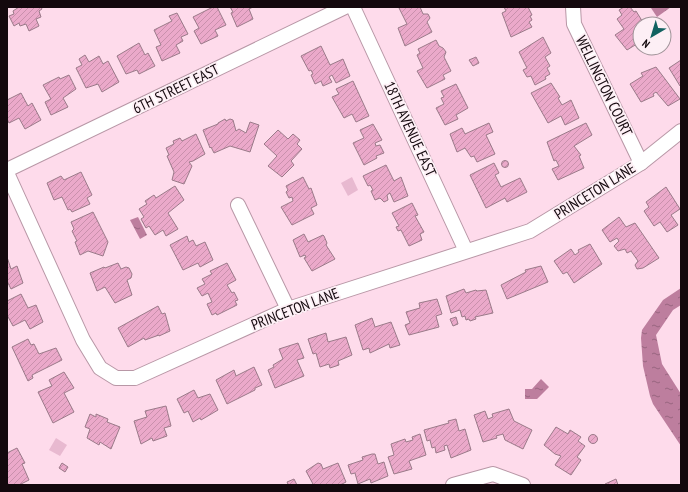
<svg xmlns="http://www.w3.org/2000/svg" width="688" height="492" viewBox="0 0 688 492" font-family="'PT Sans Narrow',sans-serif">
<defs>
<pattern id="water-ripples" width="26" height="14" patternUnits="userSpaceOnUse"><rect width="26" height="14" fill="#bd7e9e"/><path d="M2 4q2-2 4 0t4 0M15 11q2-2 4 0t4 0" fill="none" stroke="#98657f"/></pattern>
<pattern id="building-hatch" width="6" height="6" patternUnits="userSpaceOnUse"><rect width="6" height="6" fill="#eba9ca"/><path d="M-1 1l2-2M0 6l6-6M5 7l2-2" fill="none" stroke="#c990ac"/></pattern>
</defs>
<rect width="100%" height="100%" fill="#fedbeb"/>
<!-- park -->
<g fill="#e8b9d0">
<path d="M352,177l6,13 -10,6 -7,-13z"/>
<path d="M56,438l11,7 -7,11 -11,-6z"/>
</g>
<!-- water -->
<g fill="url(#water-ripples)">
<path d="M652,7h19l-14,10 -6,-9z"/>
<path d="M138,217l9,18 -7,4 -10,-19z"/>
<path d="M681,288v17l-8,5 -17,25 6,29 19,30v52l-28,-42 -3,-8 -7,-30 -2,-28 1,-8 21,-30z"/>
<path d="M541,379l8,8 -12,12h-12v-10h7z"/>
</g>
<!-- building -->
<g fill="url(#building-hatch)" stroke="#9a7a89">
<path d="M19,7h22l1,2 -3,2 2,6 -5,2 3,7 -10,5 -3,-7 -6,2 -1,-3 -5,3 -5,-10 5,-2 -1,-3z"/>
<path d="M213,7h4l9,18 -11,5 3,6 -17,8 -7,-13 5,-3 -6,-11z"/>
<path d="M230,7h23l-4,2 4,10 -16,8 -6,-14 2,-1z"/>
<path d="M402,7h18l3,7h5l2,4 -3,4 5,10 -27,14 -7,-18 9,-4 -8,-16z"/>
<path d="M504,7h24l4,8 -2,1 2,4 -3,2 3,5 -21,10 -9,-24 4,-2z"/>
<path d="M624,7h6l4,5 2,-1 8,13h-4v7l-4,3 4,8 -13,8 -12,-15 9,-6 -7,-10 5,-4 -3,-5z"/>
<path d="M177,13l11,21 -7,3 2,4 -7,4 4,8 -18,8 -6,-14 5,-2 -7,-15 18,-9 -3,-5z"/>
<path d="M543,37l8,16 -6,4 5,9 -3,2 3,6 -5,3 1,2 -11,6 -4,-9 -4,1 -4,-7 4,-2 -8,-16z"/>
<path d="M436,40l3,6 4,2 3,4 -2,5 7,14 -8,4 2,4 -18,9 -10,-17 6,-3 -6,-13 3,-2 -2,-4z"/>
<path d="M139,43l6,12 3,-2 7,13 -16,8 -2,-4 -11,4 -9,-18z"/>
<path d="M321,46l9,19 13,-6 7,17 -14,7 -4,-8 -3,2 3,5 -9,4 -2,-5 -6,3 -4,-9 2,-1 -2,-4 -2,1 -8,-15z"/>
<path d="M85,55l4,7 10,-6 4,8 5,-3 11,21 -17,10 -4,-8 -12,4 -10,-20 6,-3 -3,-6z"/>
<path d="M476,57l3,6 -6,3 -4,-6z"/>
<path d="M681,60v25l-1,1 -11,-18z"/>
<path d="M656,67l24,32 -12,7 -12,-14 -3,2 1,2 -13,6 -11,-18 13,-8 -2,-3z"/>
<path d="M69,75l7,14 -13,9 5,9 -17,8 -6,-13 6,-3 -8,-14 16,-8 1,2z"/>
<path d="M353,81l16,35 -13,6 -4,-8 -8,4 -12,-21 7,-3 -3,-5z"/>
<path d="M551,83l9,14 -2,1 4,7 9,-5 8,18 -14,7 -4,-9 -13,7 -17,-30z"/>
<path d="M456,84l12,24 -12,7 2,4 -13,6 -9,-17 8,-4 -3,-6 3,-1 -3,-6z"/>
<path d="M21,93l7,13 4,-3 9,17 -16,9 -6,-11 -10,5 -2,-4v-19z"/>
<path d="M225,119l1,2 4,-2 3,1 3,11 3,-2 7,4 4,-11 9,3 -9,27 -20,-6 -16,7 -3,-6 -1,1 -7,-18 15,-6v-1z"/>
<path d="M489,123l4,9 -7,3 9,19 -18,8 -3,-6 -3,1 -6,-9 -8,4 -7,-18 12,-6 3,6z"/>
<path d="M586,123l6,12 -18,11 7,9 -2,1 5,12 -26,12 -6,-11 7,-3 -3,-6 -2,1 -7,-19z"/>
<path d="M373,124l9,16 -7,3 1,3 4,-1 4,8 -8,3 1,2 -13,7 -11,-22 11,-5 -4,-8z"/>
<path d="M278,130l10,9 5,-5 7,6 -3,4 5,5 -11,12 3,4 -12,12 -14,-11 9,-10 -13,-12z"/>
<path d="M196,134l9,20 -12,7 -4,1 3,4 -8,18 -12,-4 2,-8 -7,-16 2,-1 -3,-7 8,-4 -1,-3 7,-3 2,3z"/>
<circle cx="505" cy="164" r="3.5"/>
<path d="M494,163l5,10 -4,2 6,12 19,-9 7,14 -20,10 -2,-4 -19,10 -16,-33z"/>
<path d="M386,165l8,16 7,-4 7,19 -14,6 -4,-9 -3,2 1,5 -4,2 -4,-4 -5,2 -4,-9 2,-1 -3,-5 -2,1 -5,-10z"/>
<path d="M81,172l11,23 -5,3 3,6 -18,8 -2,-3 -2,1 -6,-13 -8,3 -7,-17 14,-7 3,4z"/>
<path d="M303,177l6,12 2,-1 6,17 -6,3 3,6 -22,11 -11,-18 12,-6 -1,-4 -3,1 -3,-6 2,-2 -2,-4z"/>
<path d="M175,186l9,14 -16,13 10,16 -12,7 -3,-6 -8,5 -6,-9 -3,2 -5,-9 3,-2 -5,-8 8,-5 -2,-3 9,-6 2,3z"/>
<path d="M666,187l14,22 -9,6 7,10 -11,7 -7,-10 -6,4 -10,-15 5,-4 -3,-5z"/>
<path d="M412,203l6,12 -3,1 9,16 -4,2 2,6 -13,6 -8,-16 -3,1 -2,-4 3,-1 -7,-13z"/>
<path d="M93,212l15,30 -5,14 -15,-5 -8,4 -5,-13 2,-1 -5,-10 2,-2 -3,-7z"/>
<path d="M619,217l7,10 9,-4 24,35 -16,10 -6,1 -2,-4 3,-4 -7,-10 -4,2 -2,-4 -7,2 -4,-5 5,-5 -2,-3 -7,4 -8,-12z"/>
<path d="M304,234l4,8 15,-7 1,1 3,7 -1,2 9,14 -23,12 -8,-13 2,-1 -1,-2 -5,2 -7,-17z"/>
<path d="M187,236l2,6 4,-2 3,6 9,-4 8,18 -13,7 -2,-4 -15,7 -13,-25z"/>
<path d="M590,244l12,20 -28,19 -7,-11 -4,2 -9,-13 17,-12 4,6 4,-3 -1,-2z"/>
<path d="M7,257l4,12 6,-3 6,17 -12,6 -4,-8z"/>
<path d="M118,263l3,6 5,-2 3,1 3,6 -1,4 -4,2 5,15 -17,8 -10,-16 -8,4 -7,-18 14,-6 1,1z"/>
<path d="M227,263l9,17 -9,5 5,8 2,-1 4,8 -3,1 2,4 -20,10 -1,-2 -4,2 -5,-11 5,-2 -4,-9 -6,3 -5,-8 8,-4 -3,-5 10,-5 -2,-3z"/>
<path d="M541,266l7,16 -41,17 -6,-14 25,-13 -1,-2z"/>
<path d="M464,289l2,4 10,-3 1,1 9,-1 7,23 -18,4 1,2 -6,2 -1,-2 -3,1 -1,-4 -3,1 -2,-7 -9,3 -5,-17z"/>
<path d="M21,294l7,14 8,-3 7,17 -13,7 -5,-9 -12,6 -6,-11v-14z"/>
<path d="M437,299l5,15 -6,2 3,11 -30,8 -4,-10 5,-2 -4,-11 14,-4 -1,-5z"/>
<path d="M158,306l4,8 3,-1 5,18 -11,5v-1l-14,5 -1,-2 -16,9 -10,-19z"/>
<path d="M456,317l2,7 -5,2 -3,-7z"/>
<path d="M372,318l3,9 16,-5 9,23 -10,3 -1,-4 -19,9 -1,-5 -6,2 -8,-25z"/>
<path d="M326,333l2,9 18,-5 6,18 -14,6 1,4 -9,3 -1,-4 -9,3 -4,-14 -3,1 -5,-15z"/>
<path d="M28,339l3,6 3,-1 5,10 17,-6 6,12 -30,15 1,3 -5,3 -16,-34z"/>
<path d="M298,343l6,15 -7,2 7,16 -29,12 -7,-18 6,-3 -1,-2 10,-6 -4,-10z"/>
<path d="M254,367l8,18 -7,3v2l-28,14 -11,-24 18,-10 2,6z"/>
<path d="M64,372l10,16 -10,5 10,19 -21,11 -15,-31 14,-6 -3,-6z"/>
<path d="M194,390l4,8 12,-4 8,16 -17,10 -1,-2 -7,4 -5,-11 -4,2 -7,-14z"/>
<path d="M166,406l5,20 -7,2 3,8 -14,5 -1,-3 -11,6 -7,-23 13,-4 -2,-6z"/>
<path d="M509,409l5,12 18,9 -9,19 -18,-9 -2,-6 -7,2 1,2 -14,4 -9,-27 11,-4 3,8 5,-2 -1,-3z"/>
<path d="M90,414l6,3v-3l12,5 -1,3 13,5 -9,22 -11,-7 -1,3 -12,-7 3,-9 -5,-2z"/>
<path d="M456,419l3,12 6,-2 6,21 -20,8 -4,-13 -3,1 1,4 -9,3 -1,-6 -3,1 -2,-8 -3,1 -3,-11 25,-7 -1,-2z"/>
<path d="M556,427l12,7 2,-4 11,7 -3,4 7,5 -8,11 4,3 -10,15 -16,-10 6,-9 -6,-2 -11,-9z"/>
<path d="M420,434l6,21 -17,6 3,8 -18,5 -6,-17 6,-2 -3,-11 14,-5 1,3 7,-2 -1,-3z"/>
<circle cx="593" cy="439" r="4.5"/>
<path d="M17,448l8,15 -3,1 7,16 -10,5h-12v-32z"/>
<path d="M372,454h3l3,10 6,-2 4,14 -17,7 -1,-4 -12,5 -3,-11 -4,1 -3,-9 15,-5 -1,-3z"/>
<path d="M62,463l6,4 -3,5 -6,-4z"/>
<path d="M318,463l3,1 2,5 15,-6 8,19 -6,3h-29l2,-1 -7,-13z"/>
<path d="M294,479l3,6h-12l3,-1 -1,-2z"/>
<path d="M616,479l2,6h-13v-1z"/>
</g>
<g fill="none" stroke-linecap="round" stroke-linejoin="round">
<defs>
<g id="minor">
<path d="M353,7l113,244"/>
<path d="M573,7l1,17 67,139"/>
<path d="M7,170l338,-163"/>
<path d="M7,173l76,167 17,28 16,10h19l153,-69 242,-78 111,-68 40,-32"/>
<path d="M238,205l50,104"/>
<path d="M453,485l40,-11 30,11"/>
</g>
</defs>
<!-- minor casing -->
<use href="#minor" stroke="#b897a6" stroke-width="16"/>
<!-- minor -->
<use href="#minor" stroke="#fff" stroke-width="14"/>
</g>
<g text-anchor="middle" stroke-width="3.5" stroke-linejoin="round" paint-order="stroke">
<!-- street labels -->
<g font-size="15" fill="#13080d" stroke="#fdeff5">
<text transform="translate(604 86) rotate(64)" y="5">WELLINGTON COURT</text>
<text transform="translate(176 89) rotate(-26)" y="5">6TH STREET EAST</text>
<text transform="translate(410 129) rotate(65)" y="5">18TH AVENUE EAST</text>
<text transform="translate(595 191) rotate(-32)" y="5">PRINCETON LANE</text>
<text transform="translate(295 309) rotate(-21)" y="5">PRINCETON LANE</text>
</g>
</g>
<!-- border -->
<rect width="688" height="492" fill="none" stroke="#13080d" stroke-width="16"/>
<!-- north arrow -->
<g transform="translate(652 36) rotate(218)"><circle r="19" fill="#fdeff5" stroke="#9f9398"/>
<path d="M0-3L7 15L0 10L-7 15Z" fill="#126261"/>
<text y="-6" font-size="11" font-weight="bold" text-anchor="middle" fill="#13080d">N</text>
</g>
</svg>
